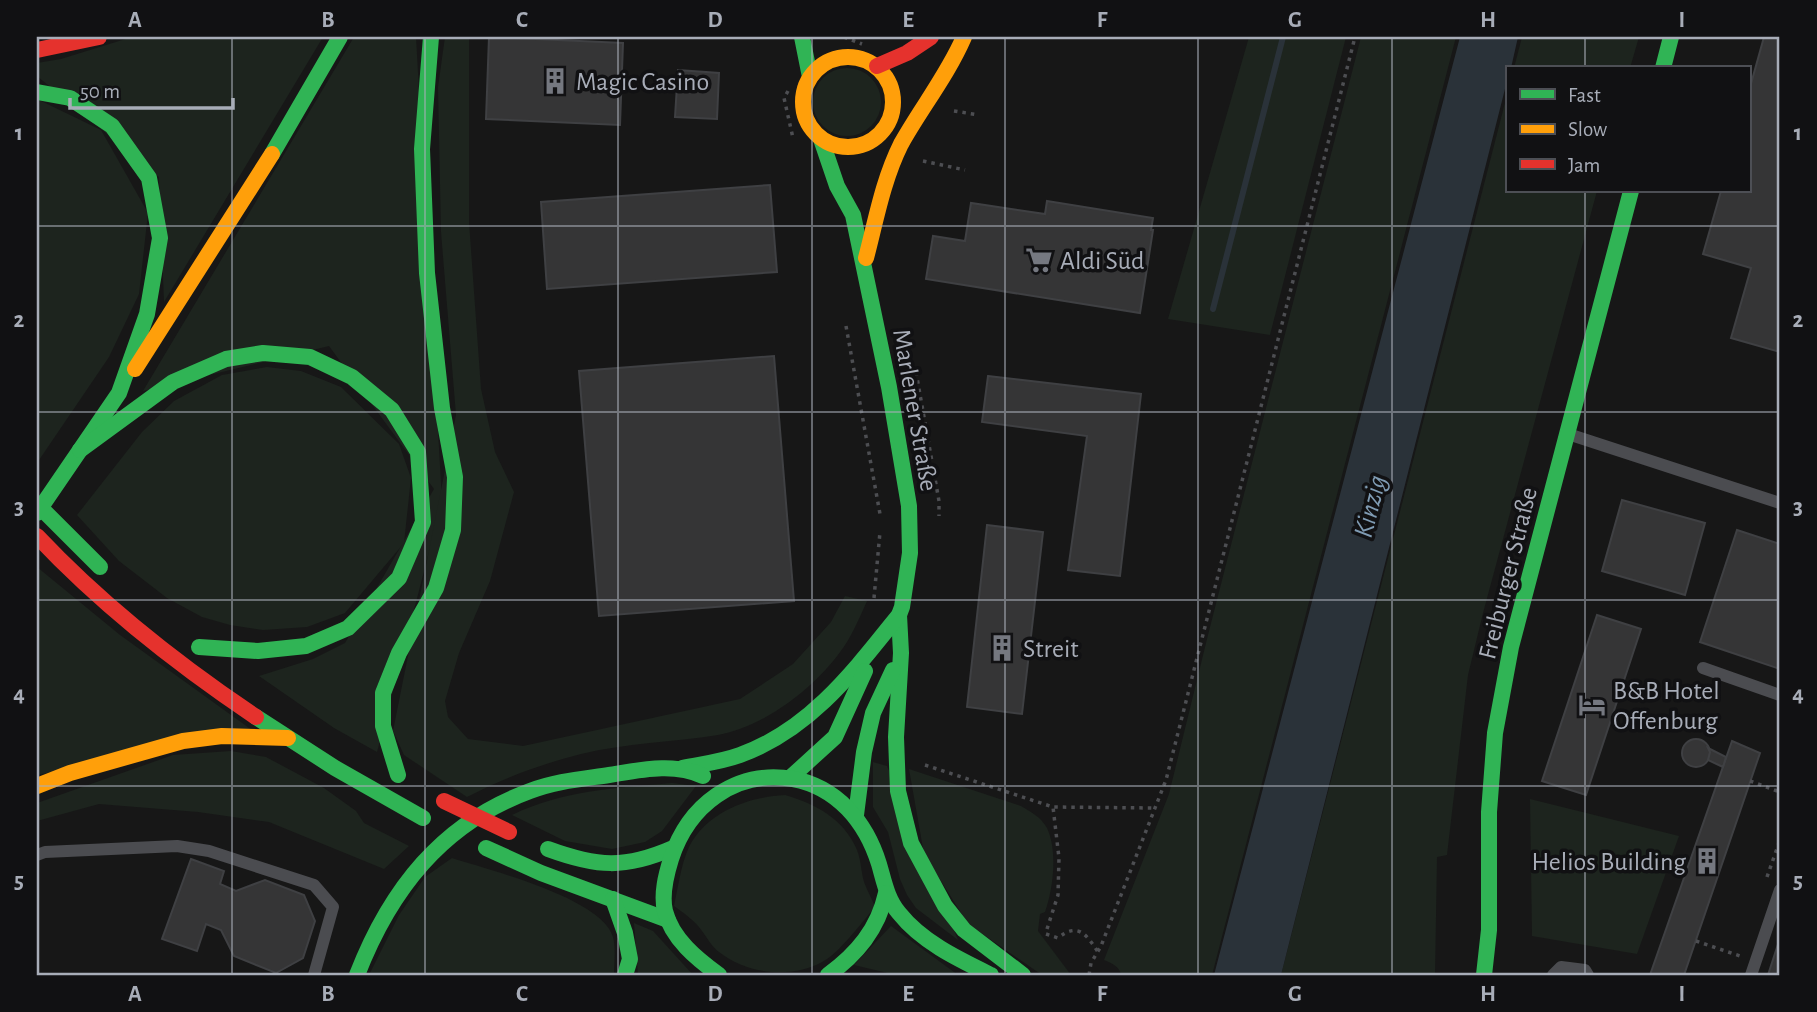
<svg xmlns="http://www.w3.org/2000/svg" width="1817" height="1012" viewBox="0 0 1817 1012" font-family="'Alegreya Sans',sans-serif">
<rect width="100%" height="100%" fill="#171717"/>
<!-- green -->
<g fill="#1d241e">
<path d="M132,37h191l-159,265 -5,-125 -122,-101v-13l24,-4z"/>
<path d="M354,37h62l26,465 -65,250 -43,-24 -75,-52 54,-17 32,-16 89,-154 -105,-143 -186,45z"/>
<path d="M445,37h24v185l12,167 14,63 19,40 -24,89 -31,72 -14,48 3,16 20,22 55,7 217,-47 53,-35 38,-42 14,-26 22,5c-5,11 -10,23 -16,34 -24,44 -82,91 -133,100 -45,7 -92,8 -137,19 -40,10 -77,24 -114,43l-63,-42 -11,-24 63,-316 -15,-183 -3,-145z"/>
<path d="M1249,37h97l-76,298 -102,-16z"/>
<path d="M1361,37h95l-244,938h-91c-1,-8 -9,-12 -17,-15l65,-166 39,-159z"/>
<path d="M1522,37h117l-9,31h-116z"/>
<circle cx="847" cy="102" r="34"/>
<path d="M1507,95v96h90l-114,422 -15,62 -21,180 -10,2 -2,118h-154z"/>
<path d="M37,99l64,31 47,83 -9,81 -30,63 -72,106z"/>
<path d="M267,367l34,4 40,16 58,57 12,34 -7,65 -59,70 -38,14 -44,3 -33,-5 -28,-8 -35,-19 -48,-37 -42,-46 65,-83 32,-31 48,-26z"/>
<path d="M37,567l83,68 136,98 -219,42z"/>
<path d="M231,751l35,6 58,31 32,23 8,12 45,23 -25,23 -115,-47 -71,-10 -99,-8 -62,17v-18l136,-48z"/>
<path d="M873,762l14,4 71,174 -42,-32 -9,-13 -7,-16 -12,-47 -15,-25z"/>
<path d="M909,769l112,37c10,6 20,11 26,22 11,23 6,62 -2,84l-5,2 -2,17 33,44h-29l-74,-51 -44,-70z"/>
<path d="M672,783l24,3 -34,45 -17,11 -33,7 -47,-8 -53,-26c51,-25 105,-27 160,-32z"/>
<path d="M785,795c31,9 59,24 72,55 4,10 4,21 7,32 3,8 8,17 11,25 -12,14 -33,42 -48,52 -32,21 -79,16 -108,-7 -8,-6 -11,-13 -17,-21 -7,-10 -18,-18 -28,-25 4,-18 7,-42 15,-59 18,-35 59,-50 96,-52z"/>
<path d="M1530,799l149,37 -42,118 -105,-18z"/>
<path d="M452,858c37,12 150,40 161,79 3,12 1,27 1,38h-245l30,-60 26,-38z"/>
<path d="M634,923l19,8 40,44h-55z"/>
<path d="M891,926l67,49h-62l-42,-10z"/>
</g>
<!-- water -->
<path fill="#2a3239" d="M1460,37h58l-7,31h-4v13l-226,894h-67z"/>
<g fill="none" stroke-linecap="round" stroke-linejoin="round">
<!-- stream -->
<path stroke="#2a3239" stroke-width="6" d="M1213,309l70,-272"/>
</g>
<!-- building -->
<g fill="#353536" stroke="#3f4043" stroke-width="2">
<path d="M489,37l134,6 -3,82 -134,-6z"/>
<path d="M1764,37h16v315l-49,-14 20,-70 -48,-14 18,-63h28v-100z"/>
<path d="M678,70l41,3 -2,46 -42,-2z"/>
<path d="M770,185l7,87 -230,17 -6,-87z"/>
<path d="M1047,201l106,17 -2,12h2l-13,83 -214,-34 7,-43 32,5 6,-38 74,11z"/>
<path d="M774,356l20,245 -195,15 -20,-245z"/>
<path d="M988,376l153,18 -21,182 -52,-6 19,-134 -105,-14z"/>
<path d="M1622,500l83,23 -20,72 -83,-24z"/>
<path d="M987,525l56,7 -21,182 -55,-7z"/>
<path d="M1737,530l43,14v125l-80,-27z"/>
<path d="M1597,615l44,14 -55,166 -44,-14z"/>
<circle cx="1696" cy="753" r="14"/>
<path d="M1732,741l28,12 -76,222h-34z"/>
<path d="M1708,748l18,9 -3,10 -15,-7 2,-8z"/>
<path d="M191,859l33,12 -4,13 16,7 29,-11 39,15 11,26 -12,37 -27,15 -42,-17 -13,-26 -15,-6 -9,27 -35,-12z"/>
<path d="M1780,938v37h-12z"/>
</g>
<g fill="none" stroke-linecap="round" stroke-linejoin="round">
<!-- path -->
<g stroke="#4d4e52" stroke-width="3.5" stroke-dasharray="3.5 5" stroke-linecap="butt">
<path d="M844,37l18,7"/>
<path d="M788,91l-4,7 9,40"/>
<path d="M954,111l25,4"/>
<path d="M923,161l42,9"/>
<path d="M846,326l34,188"/>
<path d="M916,372l23,129v15"/>
<path d="M874,598l6,-66"/>
<path d="M925,765l128,42 101,1"/>
<path d="M1750,781l30,11"/>
<path d="M1767,877l13,-37"/>
<path d="M1047,929l11,-34 1,-37 -6,-51"/>
<path d="M1046,934l12,4c20,-16 28,-4 40,14"/>
<path d="M1696,941l44,15"/>
<path d="M1089,975l2,-12 10,-17 65,-166 189,-743"/>
</g>
<!-- lane -->
<g stroke="#4b4c50" stroke-width="12">
<path d="M1568,434l212,69"/>
<path d="M1703,668l77,27"/>
<path d="M37,855l8,-3 132,-6 32,5 105,34 19,22 -19,68"/>
<path d="M1553,975l8,-8 24,3 3,5"/>
<path d="M1751,975l29,-85"/>
</g>
<!-- fast -->
<g stroke="#30b455" stroke-width="16">
<path d="M802,37l8,40"/>
<path d="M1663,68l8,-31"/>
<path d="M37,92l33,6 42,28 37,52 11,60 -13,76 -28,79 -82,120"/>
<path d="M272,154l68,-117"/>
<path d="M80,450l93,-68 53,-23 37,-6 47,4 42,20 40,33 26,42 5,70 -24,56 -51,50 -42,18 -48,5 -59,-4"/>
<path d="M899,615l2,38 -5,84 2,54 13,52 34,63 19,24 59,45"/>
<path d="M256,717l79,51 88,50"/>
<path d="M682,768c19,-4 39,-6 58,-13 70,-25 114,-84 159,-140l3,-8 8,-54 -1,-47 -20,-119 -36,-172 -16,-29 -16,-47"/>
<path d="M398,775l-15,-49v-33l16,-40 37,-65 17,-58 2,-53 -13,-69 -15,-135 -5,-124 9,-112"/>
<path d="M790,778l45,-41 30,-66"/>
<path d="M856,815l8,-63 9,-39 20,-43"/>
<path d="M486,848l55,25 127,47"/>
<path d="M548,849c49,18 77,20 125,-1"/>
<path d="M613,899l12,34 5,26 -5,16"/>
<path d="M357,975c33,-85 85,-152 173,-184 26,-10 52,-12 79,-16 31,-5 65,-13 94,1"/>
<path d="M719,975c-22,-16 -47,-36 -54,-64 -4,-17 1,-36 6,-52 17,-53 64,-90 122,-80 44,8 73,43 86,85 5,17 8,35 20,49 23,29 59,46 92,62"/>
<path d="M828,975c29,-21 50,-46 58,-82"/>
<path d="M1484,975l5,-45v-118l6,-79 16,-86 120,-456"/>
</g>
<!-- slow -->
<g stroke="#ff9f0a" stroke-width="16">
<circle cx="848" cy="102" r="45"/>
<path d="M866,258c10,-38 17,-78 35,-114 20,-36 46,-68 63,-107"/>
<path d="M135,369l137,-215"/>
<path d="M37,786l33,-13 113,-32 39,-5 66,2"/>
</g>
<!-- jam -->
<g stroke="#e5322d" stroke-width="16">
<path d="M37,50l62,-13"/>
<path d="M877,66l30,-13 24,-16"/>
<path d="M37,536c65,69 140,128 219,181"/>
</g>
<!-- fast-bridge -->
<path stroke="#30b455" stroke-width="16" d="M37,504l63,63"/>
<!-- jam-bridge -->
<path stroke="#e5322d" stroke-width="16" d="M444,801l65,31"/>
</g>
<!-- grid -->
<path fill="none" stroke="#a8adb8" stroke-width="2" stroke-opacity="0.55" d="M232,37v938M425,37v938M618,37v938M812,37v938M1005,37v938M1198,37v938M1392,37v938M1585,37v31M1585,191v784M37,226h1743M37,412h1743M37,600h1743M37,786h1743"/>
<!-- icons -->
<defs>
<symbol id="building-bare" viewBox="-9 -9 18 18"><path d="M-4-6H4V6H1V3H-1V6H-4ZM-2.5-4.3h1.7v1.8h-1.7ZM.8-4.3h1.7v1.8H.8ZM-2.5-1h1.7V.8h-1.7ZM.8-1h1.7V.8H.8Z" fill="#757880" stroke="#111113" stroke-width="2.5" paint-order="stroke"/></symbol>
<symbol id="supermarket-bare" viewBox="-9 -9 18 18"><path d="M-6-5.5h2.5l.6 2H6L4.5 2H-2.5L-4.4-4H-6ZM-1.5 3.2a1.3 1.3 0 1 0 .1 0ZM3 3.2a1.3 1.3 0 1 0 .1 0Z" fill="#757880" stroke="#111113" stroke-width="2.5" paint-order="stroke"/></symbol>
<symbol id="hotel-bare" viewBox="-9 -9 18 18"><path d="M-6-4.5h1.5V1H6V5H4.5V3h-9V5H-6ZM-4 0a1.8 1.8 0 1 1 3.6 0ZM.5 0V-2.5h3Q6-2.5 6 0Z" fill="#757880" stroke="#111113" stroke-width="2.5" paint-order="stroke"/></symbol>
</defs>
<g fill-rule="evenodd">
<use href="#building-bare" x="536" y="62" width="38" height="38"/>
<use href="#supermarket-bare" x="1020" y="241" width="38" height="38"/>
<use href="#building-bare" x="983" y="629" width="38" height="38"/>
<use href="#hotel-bare" x="1573" y="686" width="38" height="38"/>
<use href="#building-bare" x="1688" y="842" width="38" height="38"/>
</g>
<g text-anchor="middle" stroke-width="7" stroke-linejoin="round" paint-order="stroke">
<!-- poi labels -->
<g font-size="26" fill="#a8adb8" stroke="#111113" text-anchor="start">
<text x="576" y="90">Magic Casino</text>
<text x="1060" y="269">Aldi Süd</text>
<text x="1023" y="657">Streit</text>
<text x="1613" y="699">B&amp;B Hotel<tspan x="1613" dy="30">Offenburg</tspan></text>
<text x="1686" y="870" text-anchor="end">Helios Building</text>
</g>
<!-- street labels -->
<g font-size="26" fill="#a8adb8" stroke="#111113">
<text transform="translate(916 410) rotate(80)" y="9">Marlener Straße</text>
<text transform="translate(1507 573) rotate(-76)" y="9">Freiburger Straße</text>
</g>
<!-- water labels -->
<g font-size="28" font-style="italic" fill="#7f9bb3" stroke="#111113">
<text transform="translate(1369 506) rotate(-76)" y="10">Kinzig</text>
</g>
</g>
<!-- border -->
<rect width="1817" height="1012" fill="none" stroke="#111113" stroke-width="77"/>
<!-- legend -->
<rect x="1506" y="66" width="245" height="126" fill="#111113" stroke="#4d4f55" stroke-width="2"/>
<rect x="1520" y="89" width="35" height="10" fill="#30b455" stroke="#4d4f55" stroke-width="2"/>
<text x="1568" y="102" font-size="21" fill="#a8adb8">Fast</text>
<rect x="1520" y="124" width="35" height="10" fill="#ff9f0a" stroke="#4d4f55" stroke-width="2"/>
<text x="1568" y="136" font-size="21" fill="#a8adb8">Slow</text>
<rect x="1520" y="159" width="35" height="10" fill="#e5322d" stroke="#4d4f55" stroke-width="2"/>
<text x="1568" y="172" font-size="21" fill="#a8adb8">Jam</text>
<!-- scale -->
<path d="M70 98v10h163v-10" fill="none" stroke="#a8adb8" stroke-width="3.5"/>
<text x="80" y="98" font-size="21" fill="#a8adb8" stroke="#111113" stroke-width="5" paint-order="stroke">50 m</text>
<rect x="38" y="38" width="1740" height="936" fill="none" stroke="#a8adb8" stroke-width="2.5"/>
<g font-size="23" text-anchor="middle" font-weight="bold" fill="#a8adb8">
<text x="135" y="27">A</text>
<text x="328" y="27">B</text>
<text x="522" y="27">C</text>
<text x="715" y="27">D</text>
<text x="908" y="27">E</text>
<text x="1102" y="27">F</text>
<text x="1295" y="27">G</text>
<text x="1488" y="27">H</text>
<text x="1682" y="27">I</text>
<text x="19" y="140">1</text>
<text x="1798" y="140">1</text>
<text x="19" y="327">2</text>
<text x="1798" y="327">2</text>
<text x="19" y="514">3</text>
<text x="1798" y="514">3</text>
<text x="19" y="701">4</text>
<text x="1798" y="701">4</text>
<text x="19" y="888">5</text>
<text x="1798" y="888">5</text>
<text x="135" y="1001">A</text>
<text x="328" y="1001">B</text>
<text x="522" y="1001">C</text>
<text x="715" y="1001">D</text>
<text x="908" y="1001">E</text>
<text x="1102" y="1001">F</text>
<text x="1295" y="1001">G</text>
<text x="1488" y="1001">H</text>
<text x="1682" y="1001">I</text>
</g>
</svg>
